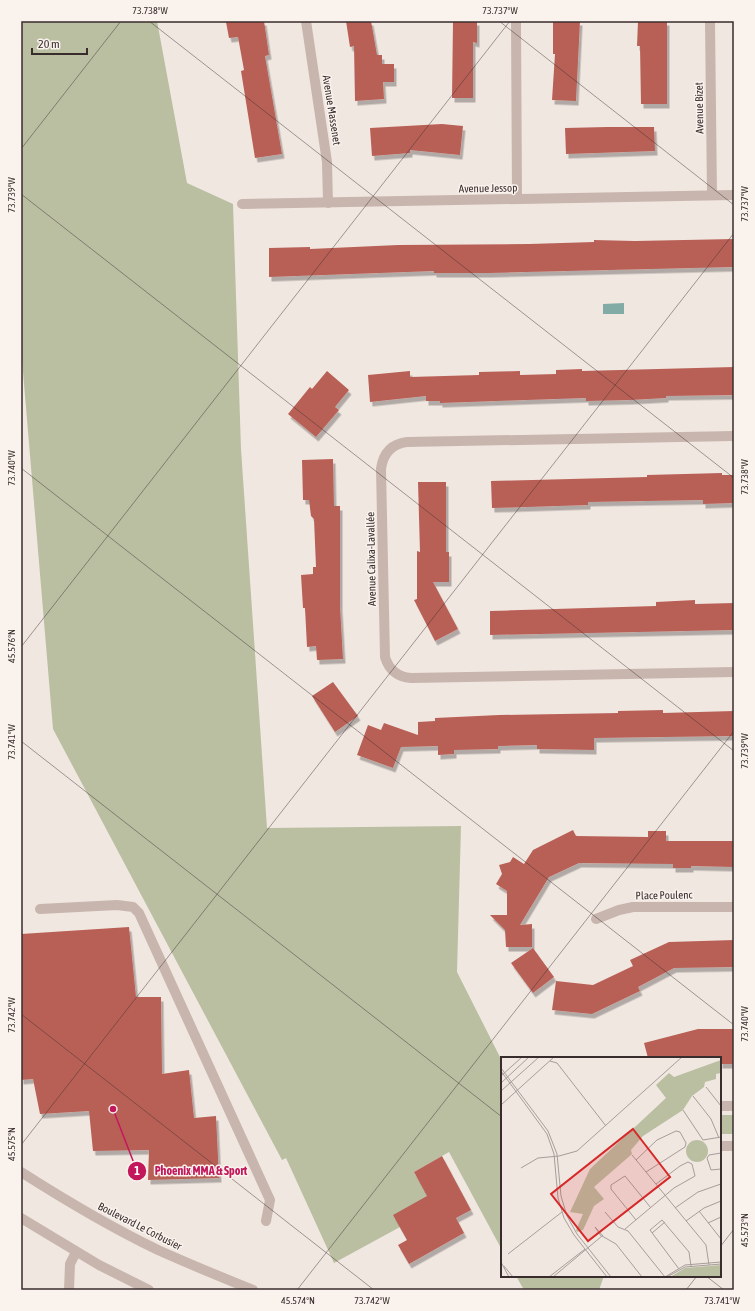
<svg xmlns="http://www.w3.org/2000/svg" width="755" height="1311" viewBox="0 0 755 1311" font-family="'Asap Condensed',sans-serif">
<defs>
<filter id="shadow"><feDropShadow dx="2.5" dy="4.5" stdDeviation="0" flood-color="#0004"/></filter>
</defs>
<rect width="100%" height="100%" fill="#f1e7e1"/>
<!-- green -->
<g fill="#babfa2">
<path d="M21,21h136l30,162 46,21 8,245 26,379 194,-2 -4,146 45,89v189l-53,-98 -35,20 13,24 -27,31 -66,36 -48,-105 -4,2 -229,-431 -32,-381z"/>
<rect x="720" y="1115" width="14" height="19"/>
<path d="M516,1276h88l-5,14h-75z"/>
</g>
<!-- water -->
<path fill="#83aba6" d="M624,303v11h-21v-10z"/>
<!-- building -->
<g fill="#b96057" filter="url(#shadow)">
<path d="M236,21h28l5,34 -4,1 17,98 -27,4 -14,-87 3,-1 -6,-33 -9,1 -3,-16z"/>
<path d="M346,21h25l6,34h5v9h12v18h-11l1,17 -29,2 -1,-55 -4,1z"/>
<path d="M453,21h24v22l-4,-1v56h-21z"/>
<path d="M553,21h27l-4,80 -24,-1 3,-46h-2z"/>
<path d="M638,21h29v83h-26l-1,-58h-3z"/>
<path d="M442,124l21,2 -3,29 -50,-5v3l-38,3 -2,-28z"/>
<path d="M607,127h47l1,24 -89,3 -1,-26z"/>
<path d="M734,239v28l-246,6h-54v-2l-165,6v-29l41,-1v2l88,-4 131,-1 65,-2v-2l41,1z"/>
<path d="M734,367v28l-68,1v2l-36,2 -44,1v-3l-146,5v-2h-14v-5l-56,6 -2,-27 42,-4v6l69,-2v-3l41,-1v4l36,-1v-4l26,-1v2z"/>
<path d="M327,371l22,19 -14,17 4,3 -23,27 -28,-23 22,-27 2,2z"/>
<path d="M333,459l1,47h6v101l3,52 -26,1 -1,-14 -9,1 -2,-39h-2l-2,-33 12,-1v-7h3l-2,-48 -3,-3 -2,-16h-6l-1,-40z"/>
<path d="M722,473v2h12v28l-31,1v-4l-115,2v3l-96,3 -1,-27 156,-4v-2z"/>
<path d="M418,482h28v70h3v30h-16l25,47 -23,12 -21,-41 3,-1v-48l3,1z"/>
<path d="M695,600v4l39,-1v27l-244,5v-24l166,-5v-4z"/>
<path d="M333,682l25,34 -23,16 -23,-36z"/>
<path d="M663,710v3l71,-2v25l-140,2v12l-57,-1v-4l-39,1v3l-44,1v4l-16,1v-9l-37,1 -8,21 -36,-13 11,-30 13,5 3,-7 34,12v-13l17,-1v-3l64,-3 119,-2v-2z"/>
<path d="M573,830l3,6 72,1v-6h18v10h68v26l-43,-1v2h-18v-4l-94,-1 -30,14 -29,48 12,-1v23h-26l-1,-17 -15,-15h17v-24l-11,-7 6,-10 -3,-9 11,-3 3,-5 11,7 9,-14z"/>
<path d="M129,927l7,70h25l1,77 27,-4 5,48 22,-2 3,62 -71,2 1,-30 -56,1 -4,-40 -49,3 -7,-35 -12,1v-146z"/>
<path d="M734,940v27l-60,1 -36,19 2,4 -48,23 -40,-4 4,-29 37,4 40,-19 -3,-6 39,-18z"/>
<path d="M533,948l21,29 -21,16 -22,-30z"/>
<path d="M698,1029h36v35h-14v-6h-72l-4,-15z"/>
<path d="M442,1156l29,54 -15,8 8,15 -55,31 -11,-19 9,-5 -14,-25 34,-19 -13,-24z"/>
</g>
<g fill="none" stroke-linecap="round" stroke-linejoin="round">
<!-- minor -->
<g stroke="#c8b6ae" stroke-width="10">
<path d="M306,21l21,141 1,41"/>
<path d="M516,21l1,178"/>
<path d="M710,21l2,174"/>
<path d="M242,204l492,-9"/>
<path d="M734,436l-327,6c-16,2 -24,12 -26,27l4,188c4,13 13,20 26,21l323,-6"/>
<path d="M40,909l77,-4 16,2 6,6 131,287 -4,21"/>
<path d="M596,919l23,-9 14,-3h101"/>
<path d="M720,1106h14"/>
<path d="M720,1146h14"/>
<path d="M21,1172c44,28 89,55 137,78 31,14 63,27 95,40"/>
<path d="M21,1218l78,47 50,25"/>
<path d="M69,1290l1,-26 6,-12"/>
</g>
</g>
<!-- ticks -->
<path fill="none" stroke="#382d2c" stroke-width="1" stroke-opacity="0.45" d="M149,21l585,457M499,21l235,184M21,149l100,-128M21,194l713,557M21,468l713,557M21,647l489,-626M21,741l481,376M21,1014l353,276M21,1145l713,-912M720,1247l14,-18M706,1276l18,14M21,1288l3,2M297,1290l437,-559M686,1290l11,-14"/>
<g text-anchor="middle" stroke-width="3" stroke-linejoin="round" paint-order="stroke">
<!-- street labels -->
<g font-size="11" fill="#382d2c" stroke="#f9f2ed">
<text transform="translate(699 108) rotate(-91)" y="4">Avenue Bizet</text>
<text transform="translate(332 110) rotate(81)" y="4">Avenue Massenet</text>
<text transform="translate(488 188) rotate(-1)" y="4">Avenue Jessop</text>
<text transform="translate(371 559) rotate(-91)" y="4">Avenue Calixa-Lavallée</text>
<text transform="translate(664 895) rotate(-1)" y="4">Place Poulenc</text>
<text transform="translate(140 1226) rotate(27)" y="4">Boulevard Le Corbusier</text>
</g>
</g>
<!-- overview -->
<g transform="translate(501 1057)">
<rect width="220" height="220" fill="#f1e7e1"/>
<path d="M220,3v13l-5,1v5l-11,3 -1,5 -12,9 -9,14 -40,26 -12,14 1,4 -38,33 10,12 -10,7 -11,24 -6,2 -1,-2 7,-16 -13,-2 20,-43 76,-71 -10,-13 13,-12 5,4zM185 94a11 11 0 1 1 22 0a11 11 0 1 1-22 0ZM220,208v12h-51l15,-9z" fill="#babfa2"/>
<path fill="none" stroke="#a79d99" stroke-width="1" d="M49,4l7,2 49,63M0,11l47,63 9,23 4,42 6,20 10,18 34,43M0,14l46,63 7,20 4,44 6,20 10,17 33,42M0,19l21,-19M0,26l28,-26M205,30l15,19M0,34l38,-34M192,39l18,23 8,19M0,48l53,-48M182,53l20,30 18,-3M220,96l-12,2 -2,3 4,12 10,-1M131,98l74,90 3,20M135,103l21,-20 19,-9 4,1 6,11 -1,4 -39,25M20,111l17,-10 21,-2 18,-5 105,-94M174,151l23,-16 23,-8M198,154l22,28M104,155l13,15 10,4 37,46M135,163l-25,-31v-4l14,-9 26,32M185,164l18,-13 17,-7M207,166l13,-6M124,172l49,-41 21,-12 -3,-12 -4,-2 -8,4 -24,18M151,176l13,-11M100,179l-6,-9 8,9M7,197l54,-42M0,205l8,15M3,209l9,11M178,212l-29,-39 12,-10 27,32 2,14M48,220l36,-28M52,220l49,-41 14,8 26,33M164,220l20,-12 36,-3M166,220l18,-10 36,-3"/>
<path fill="#d62828" fill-opacity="0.15" stroke="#d62828" stroke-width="2" d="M132,72l37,48 -82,64 -37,-47z"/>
<rect width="220" height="220" fill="none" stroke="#382d2c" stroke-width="2"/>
</g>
<!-- callouts -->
<path fill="none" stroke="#c2185b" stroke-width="1.5" d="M113 1109L137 1171"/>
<g fill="#c2185b" stroke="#f9f2ed" stroke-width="1.5">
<circle cx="113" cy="1109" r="4"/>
<circle cx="137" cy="1171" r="10"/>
</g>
<g font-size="12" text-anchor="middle" font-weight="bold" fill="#fff">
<text x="137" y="1175">1</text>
</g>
<g font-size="12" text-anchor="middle" font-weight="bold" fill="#c2185b" stroke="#f9f2ed" stroke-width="3" stroke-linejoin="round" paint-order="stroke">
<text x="201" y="1175">Phoenix MMA &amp; Sport</text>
</g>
<!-- border -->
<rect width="755" height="1311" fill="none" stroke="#f9f2ed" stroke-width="44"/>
<!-- scale -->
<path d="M32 48v6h55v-6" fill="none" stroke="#382d2c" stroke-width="2"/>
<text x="38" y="48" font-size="12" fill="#382d2c" stroke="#f9f2ed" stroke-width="3" paint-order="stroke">20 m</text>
<rect x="22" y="22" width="711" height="1267" fill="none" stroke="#382d2c" stroke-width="1.5"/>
<g font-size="10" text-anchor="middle" fill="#382d2c">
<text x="150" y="14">73.738°W</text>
<text x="500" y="14">73.737°W</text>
<text transform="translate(11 195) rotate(-90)" y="4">73.739°W</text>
<text transform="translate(744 204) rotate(-90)" y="4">73.737°W</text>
<text transform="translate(11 468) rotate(-90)" y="4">73.740°W</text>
<text transform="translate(744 477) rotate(-90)" y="4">73.738°W</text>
<text transform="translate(11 646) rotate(-90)" y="4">45.576°N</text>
<text transform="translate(11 742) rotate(-90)" y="4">73.741°W</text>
<text transform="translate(744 751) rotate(-90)" y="4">73.739°W</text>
<text transform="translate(11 1015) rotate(-90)" y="4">73.742°W</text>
<text transform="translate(744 1024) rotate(-90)" y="4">73.740°W</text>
<text transform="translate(11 1144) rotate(-90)" y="4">45.575°N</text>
<text transform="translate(744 1230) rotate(-90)" y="4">45.573°N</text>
<text x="298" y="1304">45.574°N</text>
<text x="372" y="1304">73.742°W</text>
<text x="722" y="1304">73.741°W</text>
</g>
</svg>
